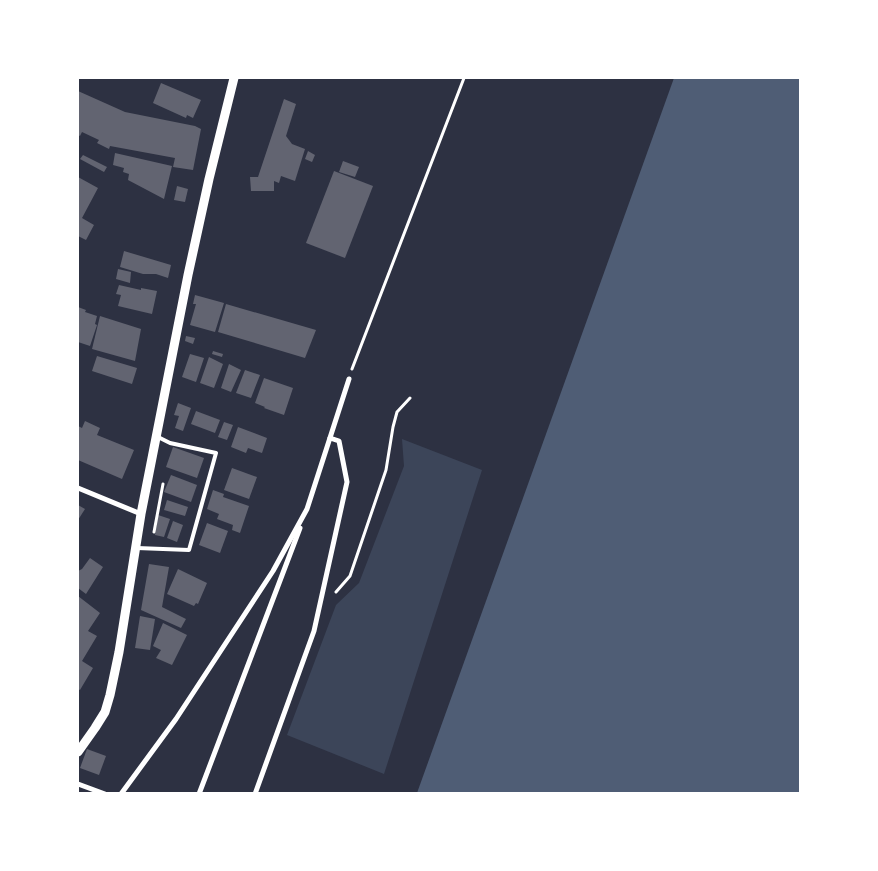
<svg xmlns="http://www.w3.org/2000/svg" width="878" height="871" viewBox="0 0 878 871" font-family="'Zilla Slab',serif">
<rect width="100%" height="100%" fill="#2d3142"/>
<!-- green -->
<path fill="#3c4559" d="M402,439l80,31 -98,304 -97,-39 49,-130 23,-22 45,-117z"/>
<!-- water -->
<path fill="#4f5d75" d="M674,78h126v715h-383z"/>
<!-- building -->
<g fill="#626471">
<path d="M161,83l40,17 -8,18 -6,-3 -1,3 -33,-15z"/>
<path d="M78,91l47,21 70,14 6,3 -8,41 -20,-3 2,-9 -65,-12 -1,3 -12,-6 2,-3 -17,-8 -2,4 -2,-1z"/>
<path d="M284,99l12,5 -10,32 6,8 13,5 -10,32 -14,-5 -2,7 -5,-2v10h-23l-1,-14h8z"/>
<path d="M308,151l7,4 -3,7 -7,-3z"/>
<path d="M115,153l57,13 -8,33 -36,-19 1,-6 -6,-2 1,-4 -11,-3z"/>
<path d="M83,155l24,12 -3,5 -24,-13z"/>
<path d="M343,161l16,6 -4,10 -16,-5z"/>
<path d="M334,171l39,15 -28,72 -39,-15z"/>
<path d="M78,177l20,11 -16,30 12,7 -8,15 -8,-4z"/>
<path d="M177,186l11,3 -3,13 -11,-2z"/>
<path d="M124,251l47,14 -3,13 -12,-4h-13l-23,-7z"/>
<path d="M118,269l13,3 -1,11 -14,-4z"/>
<path d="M119,285l22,5v-2l16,3 -5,23 -34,-8 3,-11 -5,-1z"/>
<path d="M195,295l29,8 -9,29 -25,-7 6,-21h-3z"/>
<path d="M226,304l90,26 -11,28 -87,-26z"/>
<path d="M78,307l8,3 -1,2 12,4 -2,8 2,1 -7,21 -12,-4z"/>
<path d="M100,316l41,13 -6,32 -43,-12z"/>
<path d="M186,336l9,2 -2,6 -8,-3z"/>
<path d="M213,351l10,3 -1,3 -10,-3z"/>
<path d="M190,354l14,4 -8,24 -14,-5z"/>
<path d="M97,356l40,12 -5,16 -40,-13z"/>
<path d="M209,357l14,7 -9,24 -14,-5z"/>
<path d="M229,364l12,6 -10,22 -10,-4z"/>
<path d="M245,370l15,5 -9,23 -15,-5z"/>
<path d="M264,378l29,10 -9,27 -20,-7 1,-1 -10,-4z"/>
<path d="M178,403l13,5 -8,23 -8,-3 4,-12 -5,-1z"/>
<path d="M196,411l24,9 -5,13 -24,-9z"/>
<path d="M85,421l15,7 -3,7 37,15 -12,29 -44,-19v-34l4,2z"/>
<path d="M224,422l9,3 -6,15 -9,-3z"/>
<path d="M238,427l29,11 -5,15 -14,-5 -2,5 -15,-6z"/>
<path d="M173,447l31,11 -7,20 -31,-11z"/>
<path d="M232,468l25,9 -8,22 -25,-9z"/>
<path d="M171,475l26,10 -6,17 -27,-10z"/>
<path d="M213,490l11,4 -1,3 26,9 -9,27 -8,-3 1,-5 -16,-6 2,-5 -12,-5z"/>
<path d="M167,500l21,7 -3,9 -21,-6z"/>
<path d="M78,505l7,4 -7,11z"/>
<path d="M158,515l12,4 -6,18 -9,-2z"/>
<path d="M173,521l10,4 -6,17 -10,-4z"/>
<path d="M207,523l21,8 -8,22 -21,-8z"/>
<path d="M90,558l13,9 -17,27 -8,-6v-17l4,-2z"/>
<path d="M149,564l20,3 -7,40 24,12 -5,9 -40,-18z"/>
<path d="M178,569l29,14 -9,21 -2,-1 -2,3 -27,-12z"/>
<path d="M78,596l22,17 -12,18 9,5 -15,25 11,7 -13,22 -2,-1z"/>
<path d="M140,616l15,3 -5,31 -15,-2z"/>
<path d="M163,623l24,12 -15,30 -16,-7 5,-8 -8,-4z"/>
<path d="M87,749l19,7 -7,19 -19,-7z"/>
</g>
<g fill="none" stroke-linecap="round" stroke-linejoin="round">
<!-- path -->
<g stroke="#fff" stroke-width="3">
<path d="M352,369l112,-291"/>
<path d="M154,532l9,-48"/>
<path d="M336,592l14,-16 36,-106 7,-43 4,-15 13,-14"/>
</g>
<!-- service -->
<path stroke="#fff" stroke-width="4" d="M137,548l52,2 27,-97 -46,-10 -14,-7"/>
<!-- minor -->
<g stroke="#fff" stroke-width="5">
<path d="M78,488l63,26"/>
<path d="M78,784l27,10"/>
<path d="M121,794l55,-75 97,-148 34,-62 42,-130"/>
<path d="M199,794l101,-266"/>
<path d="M255,794l59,-163 33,-149 -8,-41 -9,-3"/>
</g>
<!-- tertiary -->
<path stroke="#fff" stroke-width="9" d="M78,752l17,-24 10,-16 5,-17 9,-43 22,-138 47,-239 21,-96 25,-101"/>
</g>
<!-- border -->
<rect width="878" height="871" fill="none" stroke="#ffffff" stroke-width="158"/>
</svg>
